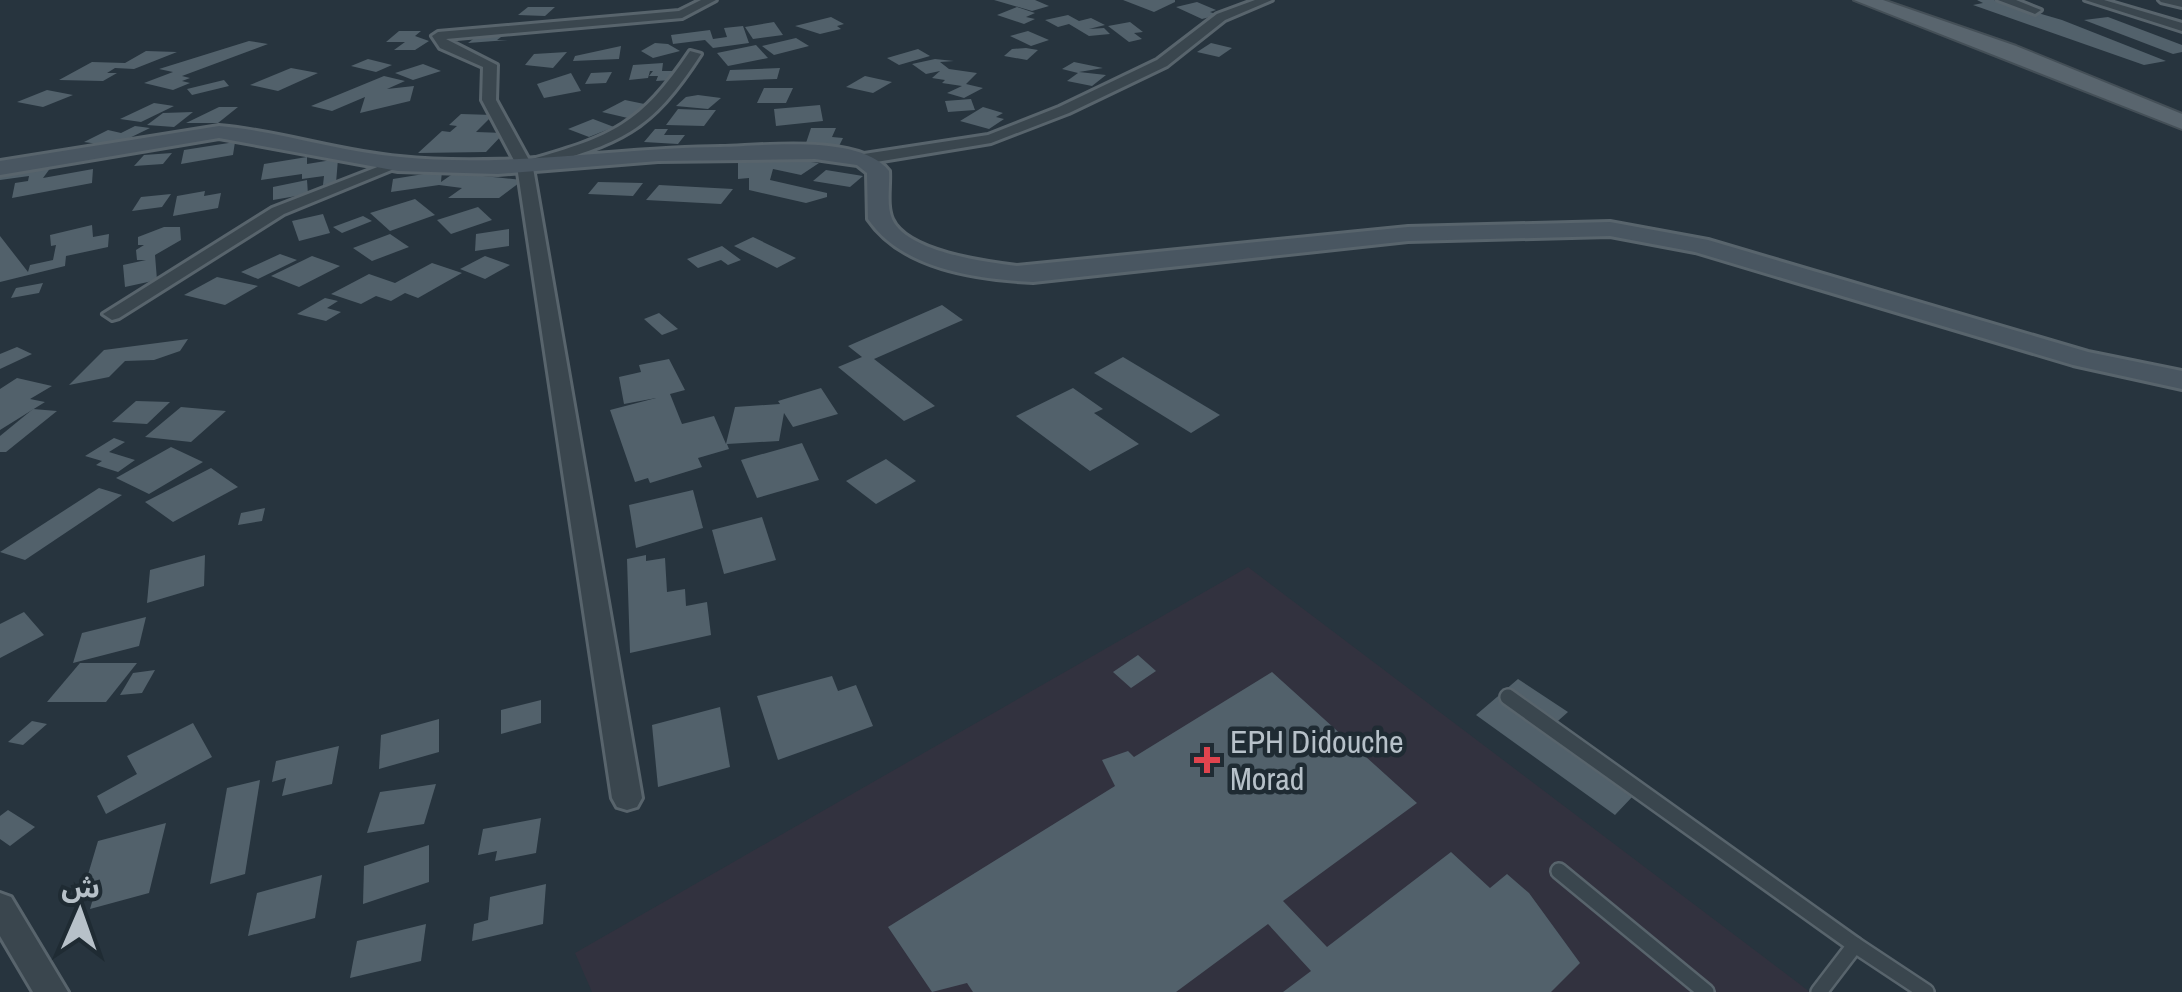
<svg xmlns="http://www.w3.org/2000/svg" width="2182" height="992" viewBox="0 0 2182 992" font-family="'Archivo Narrow','Noto Sans Arabic',sans-serif">
<rect width="100%" height="100%" fill="#27343e"/>
<!-- medical -->
<path fill="#32323f" d="M1248,567l562,425h-1218l-17,-39z"/>
<!-- building -->
<g fill="#52616b">
<path d="M994,0h41l14,6 -17,5z"/>
<path d="M1123,0h52v2l-21,10z"/>
<path d="M1977,0h17l68,20 104,41 -22,4 -171,-60 10,-2z"/>
<path d="M1197,2l19,8 -6,2 8,3 -16,4 -26,-12z"/>
<path d="M528,7h27l-10,9 -27,-1z"/>
<path d="M1017,7l18,6 -9,4 9,2 -11,5 -27,-9z"/>
<path d="M1068,15l11,6 12,-3 14,7 -16,4 15,-1 6,6 -21,2 -20,-12 -11,3 -13,-7z"/>
<path d="M831,17l13,7 -7,2 4,3 -21,5 -25,-8z"/>
<path d="M2108,17l74,28v7l-9,2 -89,-34z"/>
<path d="M774,22l9,13 -30,4 -8,-12z"/>
<path d="M1130,22l13,10 -9,1 8,6 -13,3 -21,-16z"/>
<path d="M743,26l6,17 -36,5 -8,-8 -32,4 -2,-9 39,-5 3,9 14,-2 -3,-9z"/>
<path d="M399,31h22l-6,5 14,5 -14,9h-21l11,-8h-19z"/>
<path d="M1028,31l21,9 -18,6 -21,-10z"/>
<path d="M481,33l24,1 -8,6h11l-40,3z"/>
<path d="M796,38l13,8 -35,9 -12,-9z"/>
<path d="M249,41l19,3 -86,32 8,2 -8,3 8,2 -17,7 -29,-7 29,-11 -14,-3z"/>
<path d="M655,43l13,1 12,7 -27,7 -12,-7z"/>
<path d="M1211,43l21,5 -13,9 -22,-5z"/>
<path d="M756,45l12,13 -40,8 -11,-13z"/>
<path d="M621,46l-2,13 -46,2 2,-5z"/>
<path d="M1026,48l12,2 -11,10 -23,-4 8,-7z"/>
<path d="M918,49l12,7 -31,9 -12,-7z"/>
<path d="M146,51l31,1 -43,17 -19,-1 -8,5h10l-14,8 -44,-1 33,-18 33,1z"/>
<path d="M567,52l-14,16 -28,-3 9,-11z"/>
<path d="M368,59l24,6 -16,7 -25,-6z"/>
<path d="M935,59l19,2 -14,1 9,7 28,4 -11,11 17,4 -19,10 -17,-5 15,-7 -20,-3 3,-3 -13,-2 8,-7 -14,3 -14,-10z"/>
<path d="M1074,62l29,6 -24,4 27,3 -14,11 -25,-5 11,-8 -16,-4z"/>
<path d="M663,63l-1,8h15l-4,9 -17,1 2,-5h-9l4,-5h-3l-2,7 -19,2 4,-15z"/>
<path d="M423,64l18,7 -28,9 -18,-7z"/>
<path d="M291,68l27,5 -40,18 -28,-6z"/>
<path d="M780,68l-3,11 -51,2 4,-11z"/>
<path d="M612,72l-6,11 -21,1 6,-11z"/>
<path d="M571,73l10,18 -37,7 -7,-14z"/>
<path d="M384,76l21,5 -18,8 27,-3 -4,15 -50,12 5,-16 -33,14 -21,-5z"/>
<path d="M865,76l27,6 -19,11 -27,-6z"/>
<path d="M224,80l5,6 -37,9 -5,-6z"/>
<path d="M764,88h29l-7,15h-29z"/>
<path d="M47,90l26,5 -30,12 -26,-5z"/>
<path d="M698,95l23,3 -13,11 -32,-3 10,-9z"/>
<path d="M971,99l4,11 -27,2 -3,-11z"/>
<path d="M625,100l29,6 -22,13 -30,-7z"/>
<path d="M154,103l20,3 -33,16 -21,-3z"/>
<path d="M820,105l3,16 -47,5 -2,-17z"/>
<path d="M219,107h19l-20,16h-32z"/>
<path d="M983,107l20,6 -7,4 8,2 -15,10 -29,-8z"/>
<path d="M678,109l25,1h13l-12,16 -38,-1z"/>
<path d="M193,112l-19,15 -27,-2 16,-12z"/>
<path d="M461,114l32,1 -17,17 28,1 -18,19 -68,1 24,-22 8,1 7,-6 -8,-1z"/>
<path d="M593,119l21,8 -25,10 -21,-8z"/>
<path d="M135,126l15,2 -37,18 -29,-4 24,-12 13,3z"/>
<path d="M811,128h25l-4,9 11,1 -4,8h-34z"/>
<path d="M655,129h13l-4,6h21l-7,9 -34,-2z"/>
<path d="M235,142l-2,13 -52,9 3,-14z"/>
<path d="M172,153l-9,11 -29,2 10,-11z"/>
<path d="M738,153l81,10 -18,12 -28,-6 -3,11 57,13v4l-21,6 -57,-13v-12l-11,1z"/>
<path d="M307,157v7l31,-5 -2,24 -13,2 1,-9 -22,3v-5l-41,6 3,-16z"/>
<path d="M54,163l-11,15 50,-9 -1,14 -80,15 3,-15 13,-2 1,-5 -29,4v-9z"/>
<path d="M826,170l37,6 -13,11 -37,-6z"/>
<path d="M442,171l-1,11 13,-9 69,7 -24,18h-51l14,-10 -23,-3 -48,7 2,-13z"/>
<path d="M307,180l1,14 -35,6v-13z"/>
<path d="M598,182l45,1 -10,13 -45,-2z"/>
<path d="M659,185l74,4 -12,15 -75,-4z"/>
<path d="M205,191l-1,5 17,-3 -3,15 -45,8 4,-20z"/>
<path d="M171,194l-9,13 -30,4 9,-14z"/>
<path d="M415,199l20,16 -45,16 -20,-18z"/>
<path d="M478,207l14,13 -41,14 -14,-14z"/>
<path d="M323,214l7,19 -31,8 -7,-20z"/>
<path d="M363,216l9,5 -30,12 -9,-6z"/>
<path d="M92,225l1,12 16,-3 -1,13 -42,9 -1,10 -65,16v-46l28,36 2,-7 23,-5 3,-15 -5,1 -1,-11z"/>
<path d="M164,227h16l1,13 -26,15 2,25 -32,7 -2,-22 23,-5h-9l-1,-10 8,-5h-6v-8z"/>
<path d="M509,229v17l-34,5 1,-17z"/>
<path d="M390,234l19,13 -37,14 -19,-13z"/>
<path d="M753,237l43,21 -19,10 -43,-22z"/>
<path d="M722,246l19,14 -13,5 -7,-5 -23,8 -11,-9z"/>
<path d="M280,254l17,6 -39,19 -17,-7z"/>
<path d="M312,256l28,10 -41,21 -28,-11z"/>
<path d="M485,256l25,9 -25,14 -25,-10z"/>
<path d="M432,263l30,10 -44,25 -13,-5 -14,8 -15,-5 -15,8 -30,-10 38,-20 26,9z"/>
<path d="M217,277l41,9 -33,19 -41,-10z"/>
<path d="M43,283l-4,10 -28,5 5,-10z"/>
<path d="M325,298l13,3 -11,7 14,4 -15,9 -29,-7z"/>
<path d="M942,305l21,15 -89,39 61,47 -31,15 -66,-54 24,-10 -14,-11z"/>
<path d="M659,313l19,16 -16,6 -18,-16z"/>
<path d="M188,339l-8,12 -26,9 -29,1 -16,16 -40,8 35,-35z"/>
<path d="M17,347l15,7 -32,15v-15z"/>
<path d="M1123,357l97,58 -29,18 -97,-60z"/>
<path d="M669,359l16,31 -15,4 12,30 32,-8 12,28 9,-37 45,-3 -2,-3 43,-13 17,26 -45,13 -9,-14 -5,28 -52,3 2,5 -31,9 4,9 -52,16 -2,-5 -13,4 -25,-72 46,-12 -32,6 -5,-27 22,-5 -2,-7z"/>
<path d="M17,378l35,8 -22,13 15,3 -45,28v-41z"/>
<path d="M1073,388l30,21 -9,4 45,31 -49,27 -74,-55z"/>
<path d="M136,401l34,1 -23,22 -35,-2z"/>
<path d="M181,407l45,4 -35,31 -46,-5z"/>
<path d="M33,409l24,2 -51,41h-6v-16z"/>
<path d="M114,438l11,4 -16,10 26,8 -17,12 -22,-7 6,-4 -17,-5z"/>
<path d="M802,443l17,37 -62,18 -16,-38z"/>
<path d="M171,447l32,15 -54,32 -33,-16z"/>
<path d="M886,459l30,22 -40,23 -30,-23z"/>
<path d="M211,468l27,19 -65,35 -28,-20z"/>
<path d="M99,488l23,7 -97,65 -25,-8z"/>
<path d="M693,490l10,38 -67,20 -7,-43z"/>
<path d="M265,508l-3,13 -24,4 3,-12z"/>
<path d="M762,517l14,43 -52,14 -12,-44z"/>
<path d="M205,555l-1,31 -57,17 3,-33z"/>
<path d="M646,555v6l19,-3 2,34 18,-3 1,17 21,-4 4,33 -81,18 -3,-94z"/>
<path d="M24,612l20,23 -44,23v-34z"/>
<path d="M146,617l-7,29 -66,17 9,-30z"/>
<path d="M1138,655l18,16 -25,17 -18,-16z"/>
<path d="M80,663h57l-31,39h-59z"/>
<path d="M155,670l-13,23 -22,2 13,-22z"/>
<path d="M1272,672l145,131 -134,98 44,46 124,-95 39,36 17,-14 22,19 51,70 -29,29h-268l28,-21 -43,-47 -92,68h-203l-6,-9 -35,9 -44,-65 227,-141 -13,-26 26,-9 6,6z"/>
<path d="M832,676l6,15 18,-6 17,41 -95,34 -21,-64z"/>
<path d="M1518,679l50,33 -18,16 25,18 -6,6 64,44 -18,19 -139,-100z"/>
<path d="M541,700v23l-40,11v-24z"/>
<path d="M720,707l10,60 -72,20 -6,-62z"/>
<path d="M439,719v33l-60,17 2,-34z"/>
<path d="M32,721l15,3 -24,21 -15,-3z"/>
<path d="M193,723l19,34 -106,57 -9,-18 40,-22 -10,-18z"/>
<path d="M339,746l-7,38 -50,12 4,-18 -14,4 4,-21z"/>
<path d="M260,780l-15,94 -35,10 17,-96z"/>
<path d="M436,784l-12,40 -57,9 13,-41z"/>
<path d="M8,810l27,17 -25,19 -10,-7v-23z"/>
<path d="M541,818l-5,35 -41,8 2,-10 -19,4 5,-26z"/>
<path d="M166,823l-17,70 -59,16 4,-14 -13,3 17,-57z"/>
<path d="M429,845v37l-66,22 1,-38z"/>
<path d="M322,875l-7,43 -67,18 9,-43z"/>
<path d="M546,884l-3,40 -71,17 2,-17 14,-4 2,-23z"/>
<path d="M426,924l-5,37 -71,17 7,-37z"/>
</g>
<g fill="none" stroke-linecap="round" stroke-linejoin="round">
<defs>
<g id="lane">
<path d="M1508,697l347,248"/>
<path d="M1559,871l147,121"/>
<path d="M1819,992l36,-47 71,47"/>
</g>
<g id="street">
<path d="M701,0h15l-34,18 -236,21 51,26 -1,35 33,60c84,-24 111,-35 161,-109l11,3c-51,79 -80,89 -168,114l109,630 -5,9 -10,3 -10,-3 -5,-9 -95,-632 -35,-66 1,-33 -43,-19 -8,-12 6,-4 241,-21z"/>
<path d="M1255,0h17l-47,20 -58,46 -98,47 -78,30 -127,21 -8,-5 8,-5 124,-19 71,-28 98,-47 60,-46z"/>
<path d="M1998,0h18l25,10 -6,4z"/>
<path d="M2085,0h19l78,23v8z"/>
<path d="M2159,0h23v7l-21,-5z"/>
<path d="M393,161l13,3 -122,50 -165,104 -7,2 -9,-6 169,-106z"/>
<path d="M0,893l11,4 57,95h-35l-33,-56z"/>
</g>
<path id="secondary" d="M219,126c61,5 120,26 181,31 107,11 214,-9 321,-10 44,-1 139,-13 168,24 1,15 -3,34 3,48 15,33 93,43 125,47l391,-39 202,-5 98,18 380,112 94,19v18l-109,-24 -378,-113 -85,-16 -202,5 -375,41c-57,-3 -131,-13 -165,-63l-1,-46 -10,-8 -42,-6 -157,2 -160,13 -100,-3 -179,-33 -219,37v-14z"/>
<path id="primary" d="M1854,0h29l133,46 166,68v15z"/>
</defs>
<!-- lane casing -->
<use href="#lane" stroke="#58646c" stroke-width="20"/>
<!-- street casing -->
<use href="#street" stroke="#58646c" stroke-width="6"/>
<!-- secondary casing -->
<use href="#secondary" stroke="#58646c" stroke-width="6"/>
<!-- primary casing -->
<use href="#primary" stroke="#444f57" stroke-width="4"/>
<!-- lane -->
<use href="#lane" stroke="#3a464e" stroke-width="15"/>
<!-- street -->
<use href="#street" fill="#3a464e" fill-rule="evenodd"/>
<!-- secondary -->
<use href="#secondary" fill="#495661" fill-rule="evenodd"/>
<!-- primary -->
<use href="#primary" fill="#59656e" fill-rule="evenodd"/>
</g>
<!-- markers -->
<path fill="#e0444e" stroke="#1f2b33" stroke-width="4" d="M1202 745h10v10h10v10h-10v10h-10v-10h-10v-10h10z"/>
<g text-anchor="middle" stroke-width="9" stroke-linejoin="round" paint-order="stroke">
<!-- near-poi labels -->
<g font-size="32" fill="#b7c1c9" stroke="#1f2b33" text-anchor="start">
<text x="1230" y="753">EPH Didouche<tspan x="1230" dy="37">Morad</tspan></text>
</g>
</g>
<!-- north arrow -->
<g transform="translate(80 912) rotate(2)" stroke="#1f2b33" stroke-width="8" paint-order="stroke">
<path d="M0-8L18 38L0 25L-18 38Z" fill="#b7c1c9"/>
<text y="-15" font-size="28" font-weight="bold" text-anchor="middle" fill="#b7c1c9">ش</text>
</g>
</svg>
